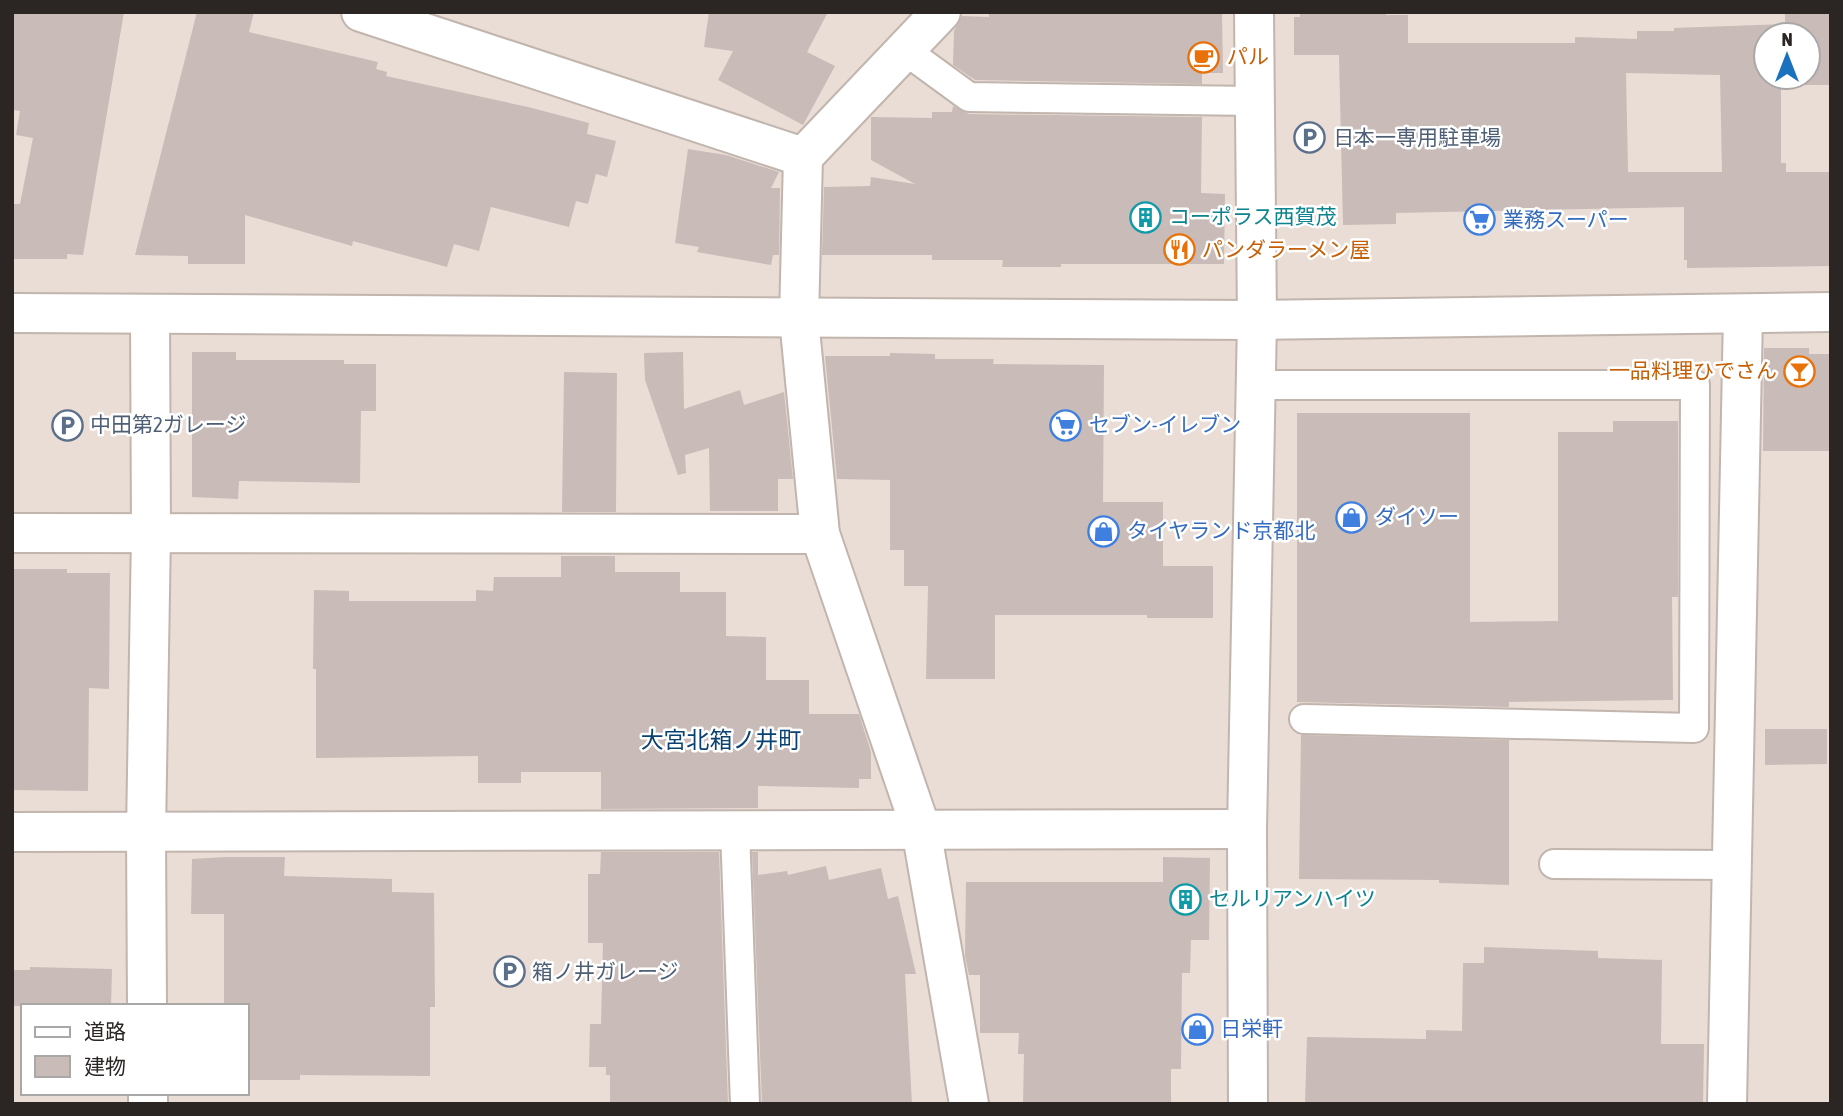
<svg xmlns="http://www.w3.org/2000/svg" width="1843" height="1116" viewBox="0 0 1843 1116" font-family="'Asap Condensed','Noto Sans JP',sans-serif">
<rect width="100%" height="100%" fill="#e9ddd6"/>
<!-- building -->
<g fill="#c9bbb8" fill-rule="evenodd">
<path d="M12,12h112l-41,243 -16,-1v5h-55v-55h8l13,-66 -17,-3 4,-24 -8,-1z"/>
<path d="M197,12h57l-5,20 129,30 -2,7 11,3 -1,4 142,31 61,16 -2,11 29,7 -9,36 -11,-3 -8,30 -12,-3 -7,26 -78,-20 -12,44 -25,-7 -7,23 -94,-26 -1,5 -107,-31v49h-57v-8l-53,-1z"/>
<path d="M709,12h119l-21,40 28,14 -32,59 -85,-45 15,-29 -29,-4z"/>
<path d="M989,12h233l1,61h-21v11l-227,-4 -22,-15 1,-34 8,-15 27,1z"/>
<path d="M1300,12h86v3h22v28h167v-6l62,2v-8h37v-3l111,-4v-12h46v73h-50v78h5v9h45v94l-144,2v-8h-3v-53l-288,6v11l-53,1 -4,-170h-45v-38h6zM1766,35h42v42h-42zM1626,73l94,2 2,97h-94z"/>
<path d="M953,106l16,8 233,3 -1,76 24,1 -1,70h-163v3h-59l1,-7h-71v-5h-110l2,-68 46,-1 1,-9 44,7 -44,-24v-43l61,1v-6h20z"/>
<path d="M688,149l38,6 53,17 -8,16h9l-1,67h-6l-2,10 -74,-13 2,-5 -24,-4z"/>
<path d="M1764,348h45v6h22v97h-68z"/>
<path d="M192,352h44v8h108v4h32v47h-15l-1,72 -121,-2 -1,18 -46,-2z"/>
<path d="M683,352l1,57 56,-19 4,15 40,-13 9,87h-15v32h-68l-1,-63 -24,7 1,18 -8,2 -33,-95 -1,-27z"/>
<path d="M890,353l45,1v5h59l-1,5 111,1 -1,137h60v64h50v52h-66v-3h-152v64h-69l2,-93h-24v-36h-14v-70l-53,-1 -12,-123h65z"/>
<path d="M564,372l53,1 -1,139h-54z"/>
<path d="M1297,413h173v209l88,-1v-189h55v-11h65v176h-6l1,103 -164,2v5l-212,-5z"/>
<path d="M561,556h54v16h65v20h46v44l40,1v43h43v34h50l12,38v27h-12v9l-101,-2v22l-157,1v-37h-80v11h-43v-27l-162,2v-89h-3l1,-79 35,1v10h127v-11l17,1 1,-14h67z"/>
<path d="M12,569h55v4h43l-1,116 -20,-1 -1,103 -76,-1z"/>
<path d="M1765,729h62v35l-62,1z"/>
<path d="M1301,735l208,5v145l-70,-2v-3l-140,-1z"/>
<path d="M601,852h118l9,252h-118v-29h-4v-8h-17l1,-43h11l2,-81h-15v-69h12z"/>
<path d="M752,852h6v23l29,-4 1,4 38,-9 3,14 52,-12 7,31 10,-3 18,78h-11l7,130h-150z"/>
<path d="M225,857h60l-1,19 108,3v13l42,1 1,114h-5v69l-130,-1v5h-53v-74h-23v-92h-33l1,-55z"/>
<path d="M1163,857l47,1 -1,82h-18l-1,33h-8l-1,96h-10v35h-148l1,-50h-6l1,-21h-39v-58h-11l-4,-19 1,-74h197z"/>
<path d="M1484,947l114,4v7l64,2 -1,84h43l-1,60h-398l2,-67 119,2v-9l36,1 1,-68h21z"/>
<path d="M30,967l82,2 -1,37h-99v-36h18z"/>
</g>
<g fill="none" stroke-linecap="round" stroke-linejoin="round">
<defs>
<g id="service">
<path d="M906,51l63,46 285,4"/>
<path d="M1256,385h439l-1,343 -390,-9"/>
<path d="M735,830l10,274"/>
<path d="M1554,864l178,1"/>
</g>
<g id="minor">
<path d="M361,12l442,145"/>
<path d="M941,12l-138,145 -4,162 21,215 101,295 48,275"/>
<path d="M12,533l808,1"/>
<path d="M12,832l1235,-3"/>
<path d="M147,1006l-1,-174 5,-299 -1,-218"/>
<path d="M148,1093v11"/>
<path d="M1727,1104l16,-790"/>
</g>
<g id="tertiary">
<path d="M12,313l1245,7 574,-8"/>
<path d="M1248,1104l-1,-275 10,-509 -3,-308"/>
</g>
</defs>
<!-- service casing -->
<use href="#service" stroke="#c1b5ae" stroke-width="32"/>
<!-- minor casing -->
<use href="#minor" stroke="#c1b5ae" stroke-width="42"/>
<!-- tertiary casing -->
<use href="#tertiary" stroke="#c1b5ae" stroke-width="42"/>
<!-- service -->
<use href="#service" stroke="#fff" stroke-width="28"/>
<!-- minor -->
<use href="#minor" stroke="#fff" stroke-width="38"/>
<!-- tertiary -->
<use href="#tertiary" stroke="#fff" stroke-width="38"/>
</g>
<!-- icons -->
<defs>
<symbol id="cafe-ring" viewBox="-11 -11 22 22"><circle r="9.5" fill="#fff" stroke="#e8710a" stroke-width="1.5"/><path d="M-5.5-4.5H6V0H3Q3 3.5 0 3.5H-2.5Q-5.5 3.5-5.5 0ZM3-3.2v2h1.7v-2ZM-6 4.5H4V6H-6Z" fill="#e8710a"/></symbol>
<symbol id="parking-ring" viewBox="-11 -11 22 22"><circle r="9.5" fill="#fff" stroke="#5c6f8a" stroke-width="1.5"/><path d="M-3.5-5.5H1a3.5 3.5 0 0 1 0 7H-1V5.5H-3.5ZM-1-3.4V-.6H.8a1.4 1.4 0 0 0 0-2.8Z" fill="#5c6f8a"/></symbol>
<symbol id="building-ring" viewBox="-11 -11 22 22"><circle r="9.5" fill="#fff" stroke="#0f9aa8" stroke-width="1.5"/><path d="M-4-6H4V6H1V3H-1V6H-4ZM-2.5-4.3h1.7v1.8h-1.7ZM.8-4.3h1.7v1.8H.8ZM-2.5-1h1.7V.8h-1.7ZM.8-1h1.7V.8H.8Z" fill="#0f9aa8"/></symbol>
<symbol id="supermarket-ring" viewBox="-11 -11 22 22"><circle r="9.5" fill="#fff" stroke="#3f7fe0" stroke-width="1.5"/><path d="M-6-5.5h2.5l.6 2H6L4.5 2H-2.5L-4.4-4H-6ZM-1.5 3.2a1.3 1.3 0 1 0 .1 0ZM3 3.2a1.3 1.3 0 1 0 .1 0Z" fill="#3f7fe0"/></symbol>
<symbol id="restaurant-ring" viewBox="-11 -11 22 22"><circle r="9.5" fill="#fff" stroke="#e8710a" stroke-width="1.5"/><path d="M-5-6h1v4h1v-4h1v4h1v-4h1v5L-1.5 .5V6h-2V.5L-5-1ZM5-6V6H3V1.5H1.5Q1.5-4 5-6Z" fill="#e8710a"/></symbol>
<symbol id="bar-ring" viewBox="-11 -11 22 22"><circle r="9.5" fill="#fff" stroke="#e8710a" stroke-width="1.5"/><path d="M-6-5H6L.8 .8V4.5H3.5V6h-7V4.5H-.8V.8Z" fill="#e8710a"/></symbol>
<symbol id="shop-ring" viewBox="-11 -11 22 22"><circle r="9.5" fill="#fff" stroke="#3f7fe0" stroke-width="1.5"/><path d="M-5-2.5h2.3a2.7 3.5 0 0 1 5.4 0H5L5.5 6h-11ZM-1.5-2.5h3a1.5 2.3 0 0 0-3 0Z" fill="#3f7fe0"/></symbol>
</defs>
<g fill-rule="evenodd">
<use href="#cafe-ring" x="1186" y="40" width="35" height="35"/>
<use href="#parking-ring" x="1292" y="120" width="35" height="35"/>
<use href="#building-ring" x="1128" y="200" width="35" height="35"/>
<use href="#supermarket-ring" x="1462" y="202" width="35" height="35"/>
<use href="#restaurant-ring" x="1162" y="232" width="35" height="35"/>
<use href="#bar-ring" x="1782" y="354" width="35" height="35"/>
<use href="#parking-ring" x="50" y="408" width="35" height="35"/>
<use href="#supermarket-ring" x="1048" y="408" width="35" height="35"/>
<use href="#shop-ring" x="1334" y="500" width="35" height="35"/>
<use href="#shop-ring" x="1086" y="514" width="35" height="35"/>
<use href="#building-ring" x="1168" y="882" width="35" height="35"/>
<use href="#parking-ring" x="492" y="954" width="35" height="35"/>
<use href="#shop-ring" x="1180" y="1012" width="35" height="35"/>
</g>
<g text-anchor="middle" stroke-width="5" stroke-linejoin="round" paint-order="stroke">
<!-- food labels -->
<g font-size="21" fill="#c56008" stroke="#fff" text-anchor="start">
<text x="1227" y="64">パル</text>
<text x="1202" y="257">パンダラーメン屋</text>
<text x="1777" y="378" text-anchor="end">一品料理ひでさん</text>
</g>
<!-- service labels -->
<g font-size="21" fill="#4e5e75" stroke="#fff" text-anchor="start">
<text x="1333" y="145">日本一専用駐車場</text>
<text x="90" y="432">中田第2ガレージ</text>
<text x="532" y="979">箱ノ井ガレージ</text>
</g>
<!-- culture labels -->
<g font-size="21" fill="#0d838f" stroke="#fff" text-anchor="start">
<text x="1169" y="224">コーポラス西賀茂</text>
<text x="1209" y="906">セルリアンハイツ</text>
</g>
<!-- shop labels -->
<g font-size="21" fill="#366cbe" stroke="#fff" text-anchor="start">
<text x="1503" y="227">業務スーパー</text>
<text x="1089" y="432">セブン-イレブン</text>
<text x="1375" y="524">ダイソー</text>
<text x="1127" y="538">タイヤランド京都北</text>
<text x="1220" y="1036">日栄軒</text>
</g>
<!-- neighbourhood labels -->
<g font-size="23" fill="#084172" stroke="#fff">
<text x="721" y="748">大宮北箱ノ井町</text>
</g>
</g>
<!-- border -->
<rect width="1843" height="1116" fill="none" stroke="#2b2624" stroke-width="28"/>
<!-- legend -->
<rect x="21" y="1004" width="228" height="91" fill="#ffffff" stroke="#aaa8a7" stroke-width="2"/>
<rect x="35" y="1027" width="35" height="10" fill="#ffffff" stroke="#aaa8a7" stroke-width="2"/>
<text x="84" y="1039" font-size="21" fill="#2b2624">道路</text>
<rect x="35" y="1056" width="35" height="21" fill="#c9bbb8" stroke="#aaa8a7" stroke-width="2"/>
<text x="84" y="1074" font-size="21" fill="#2b2624">建物</text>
<!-- north arrow -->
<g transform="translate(1787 56)"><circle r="33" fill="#ffffff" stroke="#aaa8a7" stroke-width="2"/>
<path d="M0-5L12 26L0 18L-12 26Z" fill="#1a72bf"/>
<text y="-10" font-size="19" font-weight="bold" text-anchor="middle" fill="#2b2624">N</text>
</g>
</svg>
